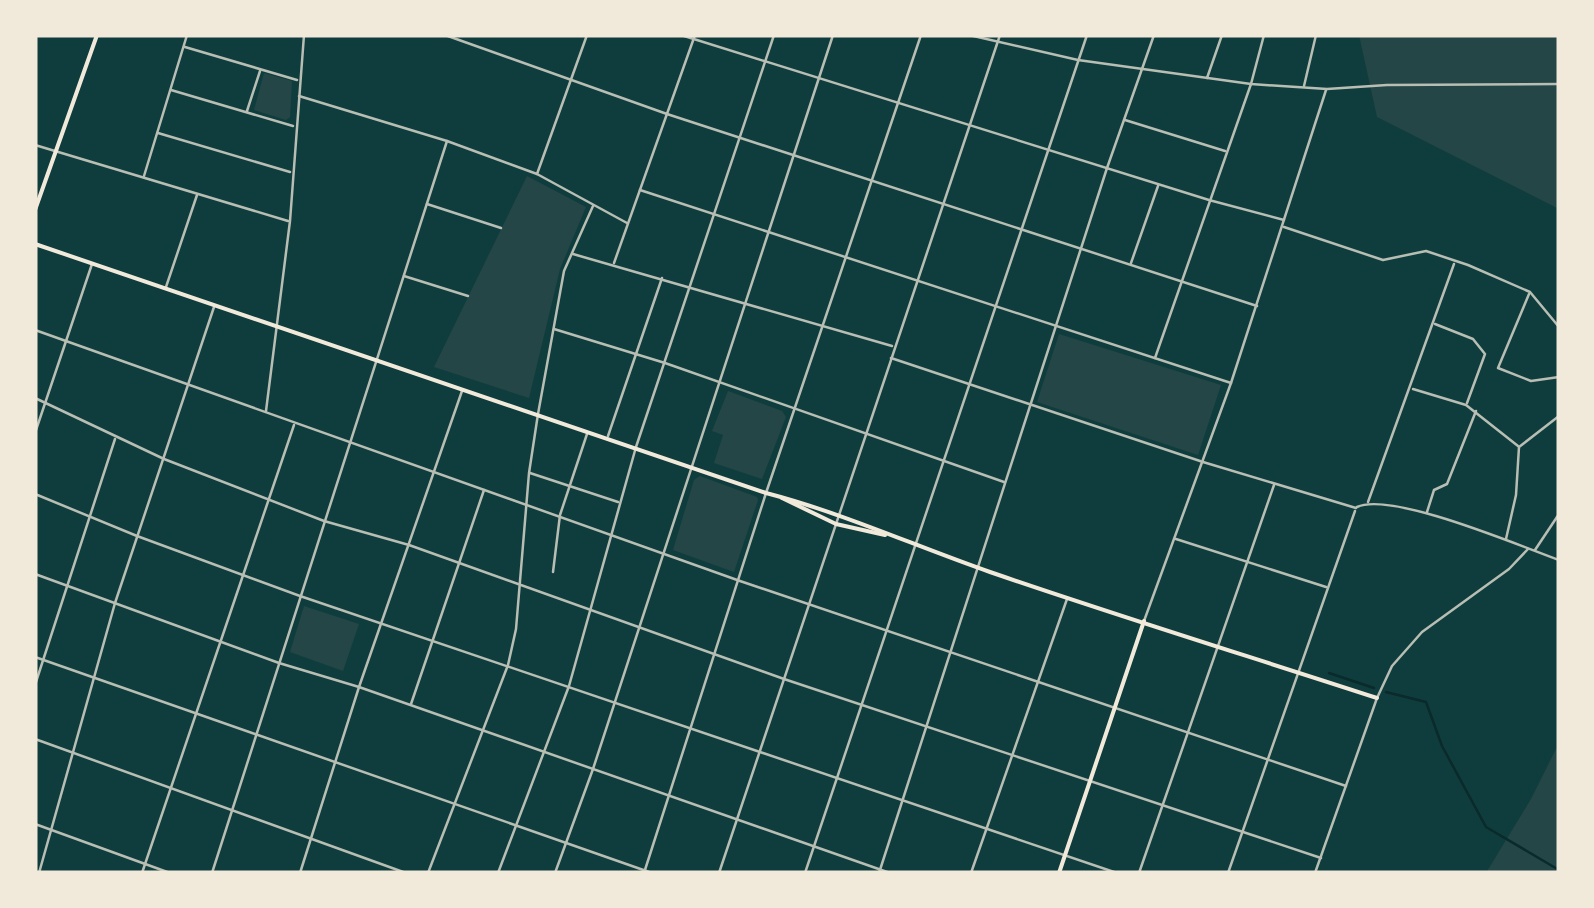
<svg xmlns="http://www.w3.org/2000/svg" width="1594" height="908" viewBox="0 0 1594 908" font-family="Merriweather,serif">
<rect width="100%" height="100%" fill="#0f3d3e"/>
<!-- green -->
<g fill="#244646">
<path d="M1359,35h200v174l-182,-92z"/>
<path d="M264,73l28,8 -2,36 -4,3 -32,-10z"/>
<path d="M527,176l59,31 -26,62 -31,129 -95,-31z"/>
<path d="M1059,334l162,51 -23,70 -161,-53z"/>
<path d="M728,391l54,20 4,6 -24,62 -48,-16 9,-28 -11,-4z"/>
<path d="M700,476l57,21 1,3 -24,72 -61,-22 21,-70z"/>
<path d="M304,606l55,18 -16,47 -53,-19z"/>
<path d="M1559,743v130h-73l45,-74z"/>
</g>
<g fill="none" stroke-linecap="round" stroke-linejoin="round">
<!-- stream -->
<g stroke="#0a2a2b" stroke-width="2.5">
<path d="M1329,673l45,15"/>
<path d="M1386,692l40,10 16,44 44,81 73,43"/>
</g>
<!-- minor -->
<g stroke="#b8beb3" stroke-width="2.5">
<path d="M445,35l222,79 590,192"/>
<path d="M681,35l528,165 75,20"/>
<path d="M969,35l109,25 173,24 76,5 60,-4 172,-1"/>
<path d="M185,47l112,33"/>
<path d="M1207,78l15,-43"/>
<path d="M1304,86l12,-51"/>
<path d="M171,90l122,36"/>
<path d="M299,96l148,45 90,33 90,49"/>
<path d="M247,111l13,-40"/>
<path d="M1125,120l100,31"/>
<path d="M158,133l132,39"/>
<path d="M35,145l253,76"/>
<path d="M537,174l50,-139"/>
<path d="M144,176l43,-141"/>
<path d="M640,190l591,193"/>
<path d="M427,204l74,24"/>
<path d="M1284,227l99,33 43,-9 42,14 62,27 29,35"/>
<path d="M573,254l319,92"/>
<path d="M614,263l81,-228"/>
<path d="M1131,263l27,-77"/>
<path d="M404,276l64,20"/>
<path d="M166,287l31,-92"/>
<path d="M1529,294l-31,74 33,13 28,-4"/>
<path d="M1435,324l38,15 12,15 -18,49"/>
<path d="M554,329l111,34 339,119"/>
<path d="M35,330l705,251 606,205"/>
<path d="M891,358l312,104 153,46"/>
<path d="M1155,358l96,-274 13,-49"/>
<path d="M1413,389l53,16 52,41"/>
<path d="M35,398l129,61 160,62 85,24 375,134 537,179"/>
<path d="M266,411l24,-190 14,-186"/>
<path d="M35,433l57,-169"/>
<path d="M608,436l54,-158"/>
<path d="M530,473l88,29"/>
<path d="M35,494l102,42 163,60 817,277"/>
<path d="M1368,502l86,-238"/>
<path d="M1357,507c34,-16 163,39 202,53"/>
<path d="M1427,512l7,-22 13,-6 29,-73"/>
<path d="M1176,539l150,48"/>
<path d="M1506,539l10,-44 3,-48 40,-31"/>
<path d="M1535,550l24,-36"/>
<path d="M553,572l7,-57 27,-81"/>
<path d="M35,574l244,89 80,24 531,186"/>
<path d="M1144,621l87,-238 95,-293"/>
<path d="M35,657l617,216"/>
<path d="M35,685l80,-246"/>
<path d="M411,704l73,-214"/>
<path d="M35,739l371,134"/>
<path d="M35,824l135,49"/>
<path d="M39,873l76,-270 99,-296"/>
<path d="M142,873l152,-448"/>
<path d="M212,873l235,-732"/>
<path d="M300,873l59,-186 103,-296"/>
<path d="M428,873l80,-208 8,-36 13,-156 9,-59 26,-143 29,-65"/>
<path d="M498,873l71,-187 67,-239 138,-412"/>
<path d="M555,873l38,-104 240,-734"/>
<path d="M644,873l122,-380 155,-458"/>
<path d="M719,873l281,-838"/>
<path d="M805,873l282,-838"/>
<path d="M879,873l228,-705 47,-133"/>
<path d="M971,873l96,-274"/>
<path d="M1139,873l135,-388"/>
<path d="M1228,873l127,-362"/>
<path d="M1315,873l62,-175 15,-32 30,-34 87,-63 19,-20"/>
</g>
<!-- secondary -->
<g stroke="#f1e9da" stroke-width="4">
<path d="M35,210l62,-175"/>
<path d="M35,244l731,249c77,20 149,53 224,79 128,44 258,84 387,126"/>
<path d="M782,498l54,26 49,11"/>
<path d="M1059,873l85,-252"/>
</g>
</g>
<!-- border -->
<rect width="1594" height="908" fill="none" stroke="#f1e9da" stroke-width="75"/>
</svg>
